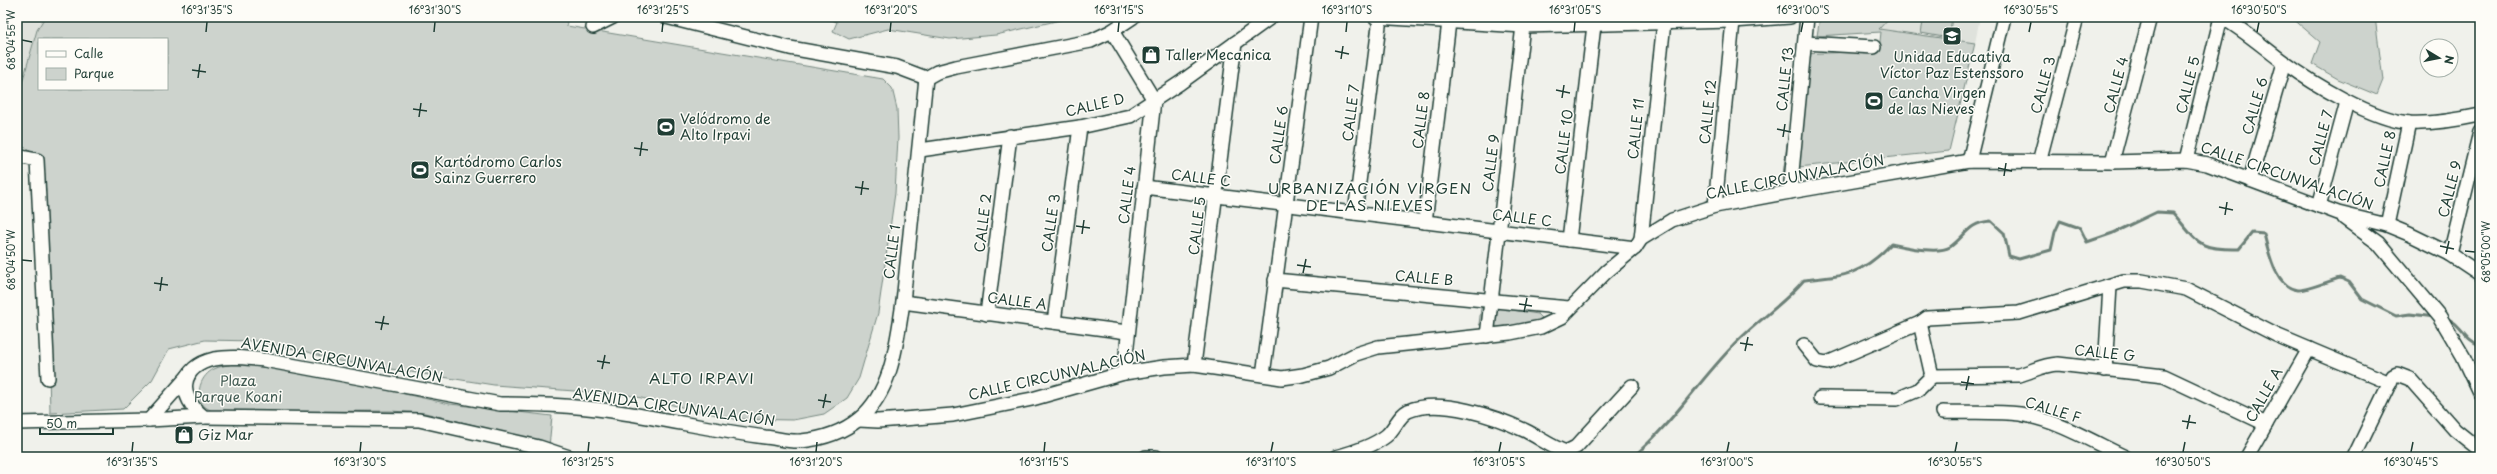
<svg xmlns="http://www.w3.org/2000/svg" width="2497" height="474" viewBox="0 0 2497 474" font-family="'Playpen Sans',sans-serif">
<rect width="100%" height="100%" fill="#f0f1eb"/>
<filter id="ink" filterUnits="userSpaceOnUse"><feTurbulence type="fractalNoise" baseFrequency=".025" numOctaves="2"/><feDisplacementMap in="SourceGraphic" scale="8" xChannelSelector="R" yChannelSelector="G"/><feConvolveMatrix kernelMatrix="1 2 1 2 8 2 1 2 1" color-interpolation-filters="sRGB"/></filter>
<g filter="url(#ink)">
<!-- built -->
<g fill="#dfe2dc">
<path d="M17,17h28l-8,13 -20,70z"/>
<path d="M1890,17h90l-5,26 -97,-14z"/>
</g>
<!-- green -->
<g fill="#cdd3cd" stroke="#768880" fill-rule="evenodd">
<path d="M45,17h521l1,9 316,53 9,9 5,21 1,29 -3,55 -17,120 -19,65 -12,20 -23,16 -31,6 -58,-1 -107,-24 -134,-10 -161,-25 -28,-9 -50,-10 -50,-1 -36,9 -17,31 -29,29 -73,4 -6,-250 -18,-15 -9,-2v-45l20,-71zM39,39h128v50h-128z"/>
<path d="M824,17h249l-77,18 -46,4 -62,-10 -39,10 -16,-8 4,-9z"/>
<path d="M1820,17h70l-11,12 96,14 -26,108 -160,17 -6,6 16,-120 80,-3 2,-19 -64,4z"/>
<path d="M1924,17h28l-3,21 -28,-5z"/>
<path d="M2291,17h84l8,63 -6,15 -39,-16 -26,-15 8,-22z"/>
<path d="M1486,306l52,8 4,4 -5,4 -54,7 -4,-5 2,-16z"/>
<path d="M235,364h21l31,4 163,36 102,12 -3,31 -55,-17 -69,-17 -35,-2 -176,1c-3,-2 -8,-4 -10,-6 -10,-12 -3,-31 10,-37 6,-3 14,-4 21,-5z"/>
</g>
<g fill="none" stroke-linecap="round" stroke-linejoin="round">
<!-- stream -->
<g stroke="#6c8077" stroke-width="3">
<path d="M2445,318c15,3 20,23 35,27"/>
<path d="M1463,457l16,-4 20,4"/>
<path d="M1633,457c38,-32 65,-75 100,-111 22,-24 50,-41 71,-66 41,-4 58,-5 87,-36 13,3 47,10 59,3 17,-12 17,-24 41,-26l13,12 5,23 10,3 32,-9 4,-18 5,-11 20,7 7,14 26,-9 44,-21 16,1c26,30 24,37 66,36l13,-16 12,1c5,19 11,53 34,56 8,1 33,-10 42,-12l9,4 13,17 34,17 14,-2 25,3"/>
</g>
<defs>
<g id="minor">
<path d="M666,17l124,31 107,19 29,11"/>
<path d="M1375,17l148,9 210,-5 57,-4"/>
<path d="M2221,17c22,12 41,29 61,44 31,23 91,59 128,62 24,1 47,-3 70,-8"/>
<path d="M593,27l20,-10"/>
<path d="M1112,31l42,69 -30,273"/>
<path d="M1805,43l69,4"/>
<path d="M926,78l11,-6 19,-5 135,-26 21,-10 21,-14"/>
<path d="M920,150l160,-23 50,-11 50,-33 91,-66"/>
<path d="M17,156l20,4 11,218"/>
<path d="M2186,160l35,-143"/>
<path d="M1969,161l35,-144"/>
<path d="M2039,162l38,-145"/>
<path d="M2112,162l38,-145"/>
<path d="M2250,180l34,-117"/>
<path d="M1144,187l491,61"/>
<path d="M1790,192l17,-175"/>
<path d="M1715,206l18,-185"/>
<path d="M2319,206l28,-104"/>
<path d="M1355,213l25,-195"/>
<path d="M2344,218l34,25 62,74 23,39 17,36"/>
<path d="M1425,222l24,-200"/>
<path d="M2387,225l22,-102"/>
<path d="M1641,239l23,-217"/>
<path d="M1569,240l25,-215"/>
<path d="M2450,254l30,-122"/>
<path d="M1275,280l294,28"/>
<path d="M903,302l224,30"/>
<path d="M987,314l23,-178"/>
<path d="M1054,322l26,-195"/>
<path d="M1920,323l12,53"/>
<path d="M1487,336l37,-319"/>
<path d="M1804,345l13,16 10,2 93,-40 7,-5 92,-5 105,-32h18l44,8 90,46 114,48"/>
<path d="M1194,365l41,-322"/>
<path d="M2105,370l5,-84"/>
<path d="M1263,375l48,-358"/>
<path d="M1932,376l87,-1c15,-4 22,-10 39,-11l106,12 102,48"/>
<path d="M1820,398l77,1 21,-9 14,-14"/>
<path d="M1943,412c25,1 52,-1 77,2 37,6 71,27 105,43"/>
<path d="M149,420l39,-44"/>
<path d="M859,420l19,1 75,-6 79,-16 92,-26 40,-6 30,-2 88,13 21,-3 26,-7 27,-14 22,-7 132,-14 31,-6 21,-10 44,-45 29,-24 6,-9 31,-19 43,-14 75,-14 179,-31 143,1 74,-2 21,4 131,49 49,12 22,9 41,20 30,20"/>
<path d="M17,423l132,-3 55,-3"/>
<path d="M569,457l-30,-10 -120,-27 -215,-3c-27,-20 -25,-50 10,-58 17,-3 33,-1 50,1l236,44c41,0 83,2 124,9 47,7 93,18 141,24 11,1 24,5 36,4 20,-2 42,-9 58,-22 33,-27 38,-77 44,-117l23,-224"/>
<path d="M1146,457h10"/>
<path d="M1336,457c15,-4 37,-11 50,-21 9,-7 12,-20 22,-25 31,-14 89,6 118,20 14,7 25,16 40,21l10,-5 56,-61"/>
<path d="M2247,457l62,-108"/>
<path d="M2354,457l39,-81 4,-2 13,5 45,51 25,20"/>
</g>
</defs>
<!-- minor casing -->
<use href="#minor" stroke="#1f3d34" stroke-width="16"/>
<!-- minor -->
<use href="#minor" stroke="#fdfcf7" stroke-width="13"/>
</g>
</g>
<!-- ticks -->
<path fill="none" stroke="#1f3d34" stroke-width="1.5" d="M206,32l1,-10M434,32l1,-10M662,32l1,-10M890,32l1,-10M1118,32l1,-10M1346,32l1,-10M1574,32l1,-10M1801,32l2,-10M2029,32l2,-10M2257,32l2,-10M22,40l10,2M1335,51l14,3M1341,59l2,-13M192,70l14,2M198,78l2,-14M1556,90l14,3M1562,98l2,-13M413,109l14,2M419,117l2,-14M1777,129l14,3M1783,137l2,-13M634,148l14,2M640,156l2,-14M1998,168l14,3M2004,176l2,-13M855,187l14,2M861,195l2,-14M2219,207l14,3M2225,215l2,-13M1076,226l14,2M1082,234l2,-14M2440,246l14,3M2465,251l10,1M2446,254l3,-13M22,260l10,1M1297,265l14,2M1303,273l3,-14M154,283l14,2M160,291l2,-14M1519,304l13,2M1524,312l3,-14M375,322l14,2M381,330l3,-14M1740,343l13,2M1745,351l3,-14M597,361l13,2M602,369l3,-14M1961,382l13,2M1966,390l3,-14M818,400l13,2M823,408l3,-14M2182,421l14,2M2187,429l3,-14M132,452l1,-10M360,452l1,-10M588,452l1,-10M816,452l1,-10M1044,452l1,-10M1271,452l2,-10M1499,452l2,-10M1727,452l2,-10M1955,452l2,-10M2183,452l2,-10M2411,452l2,-10"/>
<!-- icons -->
<defs>
<symbol id="school-square" viewBox="-11 -11 22 22"><rect x="-9" y="-9" width="18" height="18" rx="4" fill="#1f3d34" stroke="#fdfcf7"/><path d="M0-5L7-2L0 1L-7-2ZM-4 1L0 2.5L4 1V4Q0 6-4 4Z" fill="#fff"/></symbol>
<symbol id="shop-square" viewBox="-11 -11 22 22"><rect x="-9" y="-9" width="18" height="18" rx="4" fill="#1f3d34" stroke="#fdfcf7"/><path d="M-5-2.5h2.3a2.7 3.5 0 0 1 5.4 0H5L5.5 6h-11ZM-1.5-2.5h3a1.5 2.3 0 0 0-3 0Z" fill="#fff"/></symbol>
<symbol id="stadium-square" viewBox="-11 -11 22 22"><rect x="-9" y="-9" width="18" height="18" rx="4" fill="#1f3d34" stroke="#fdfcf7"/><path d="M0-5a6.5 5 0 1 0 0 10a6.5 5 0 1 0 0-10ZM-3.5-1.8h7v3.6h-7Z" fill="#fff"/></symbol>
</defs>
<g fill-rule="evenodd">
<use href="#school-square" x="1941" y="25" width="22" height="22"/>
<use href="#shop-square" x="1140" y="44" width="22" height="22"/>
<use href="#stadium-square" x="1863" y="90" width="22" height="22"/>
<use href="#stadium-square" x="655" y="116" width="22" height="22"/>
<use href="#stadium-square" x="409" y="159" width="22" height="22"/>
<use href="#shop-square" x="173" y="424" width="22" height="22"/>
</g>
<g text-anchor="middle" stroke-width="3" stroke-linejoin="round" paint-order="stroke">
<!-- poi labels -->
<g font-size="14" fill="#1f3d34" stroke="#fdfcf7" text-anchor="start">
<text x="1165" y="60">Taller Mecanica</text>
<text x="1952" y="62" text-anchor="middle">Unidad Educativa<tspan x="1952" dy="16">Víctor Paz Estenssoro</tspan></text>
<text x="1888" y="98">Cancha Virgen<tspan x="1888" dy="16">de las Nieves</tspan></text>
<text x="680" y="124">Velódromo de<tspan x="680" dy="16">Alto Irpavi</tspan></text>
<text x="434" y="167">Kartódromo Carlos<tspan x="434" dy="16">Sainz Guerrero</tspan></text>
<text x="198" y="440">Giz Mar</text>
</g>
<!-- street labels -->
<g font-size="14" fill="#1f3d34" stroke="#fdfcf7">
<text transform="translate(1785 79) rotate(-84)" y="5">CALLE 13</text>
<text transform="translate(2043 85) rotate(-75)" y="5">CALLE 3</text>
<text transform="translate(2116 85) rotate(-75)" y="5">CALLE 4</text>
<text transform="translate(2188 85) rotate(-76)" y="5">CALLE 5</text>
<text transform="translate(1095 105) rotate(-13)" y="5">CALLE D</text>
<text transform="translate(2255 106) rotate(-74)" y="5">CALLE 6</text>
<text transform="translate(1708 112) rotate(-84)" y="5">CALLE 12</text>
<text transform="translate(1351 113) rotate(-83)" y="5">CALLE 7</text>
<text transform="translate(1421 120) rotate(-83)" y="5">CALLE 8</text>
<text transform="translate(1636 129) rotate(-84)" y="5">CALLE 11</text>
<text transform="translate(1279 135) rotate(-82)" y="5">CALLE 6</text>
<text transform="translate(2321 138) rotate(-75)" y="5">CALLE 7</text>
<text transform="translate(1564 142) rotate(-83)" y="5">CALLE 10</text>
<text transform="translate(2385 159) rotate(-78)" y="5">CALLE 8</text>
<text transform="translate(1491 163) rotate(-83)" y="5">CALLE 9</text>
<text transform="translate(2287 176) rotate(19)" y="5">CALLE CIRCUNVALACIÓN</text>
<text transform="translate(1795 177) rotate(-11)" y="5">CALLE CIRCUNVALACIÓN</text>
<text transform="translate(1201 178) rotate(7)" y="5">CALLE C</text>
<text transform="translate(2450 189) rotate(-76)" y="5">CALLE 9</text>
<text transform="translate(1127 195) rotate(-83)" y="5">CALLE 4</text>
<text transform="translate(1522 218) rotate(7)" y="5">CALLE C</text>
<text transform="translate(983 223) rotate(-83)" y="5">CALLE 2</text>
<text transform="translate(1051 223) rotate(-82)" y="5">CALLE 3</text>
<text transform="translate(1197 226) rotate(-83)" y="5">CALLE 5</text>
<text transform="translate(892 252) rotate(-83)" y="5">CALLE 1</text>
<text transform="translate(1424 278) rotate(5)" y="5">CALLE B</text>
<text transform="translate(1017 301) rotate(7)" y="5">CALLE A</text>
<text transform="translate(2105 353) rotate(6)" y="5">CALLE G</text>
<text transform="translate(342 360) rotate(10)" y="5">AVENIDA CIRCUNVALACIÓN</text>
<text transform="translate(1057 375) rotate(-13)" y="5">CALLE CIRCUNVALACIÓN</text>
<text transform="translate(2264 395) rotate(-61)" y="5">CALLE A</text>
<text transform="translate(674 407) rotate(8)" y="5">AVENIDA CIRCUNVALACIÓN</text>
<text transform="translate(2053 410) rotate(17)" y="5">CALLE F</text>
</g>
<!-- park labels -->
<g font-size="14" fill="#425b53" stroke="#fdfcf7">
<text x="238" y="386">Plaza<tspan x="238" dy="16">Parque Koani</tspan></text>
</g>
<!-- neighbourhood labels -->
<g font-size="15" letter-spacing="1" fill="#1f3d34" stroke="#fdfcf7">
<text x="1370" y="194">URBANIZACIÓN VIRGEN<tspan x="1370" dy="17">DE LAS NIEVES</tspan></text>
<text x="702" y="384">ALTO IRPAVI</text>
</g>
</g>
<!-- margin -->
<rect width="2497" height="474" fill="none" stroke="#fdfcf7" stroke-width="44"/>
<!-- legend -->
<rect x="38" y="38" width="130" height="52" fill="#fdfcf7" stroke="#a4b0a9"/>
<rect x="46" y="51" width="20" height="6" fill="#fdfcf7" stroke="#a4b0a9"/>
<text x="74" y="58" font-size="12" fill="#1f3d34">Calle</text>
<rect x="46" y="68" width="20" height="12" fill="#cdd3cd" stroke="#a4b0a9"/>
<text x="74" y="78" font-size="12" fill="#1f3d34">Parque</text>
<!-- north arrow -->
<g transform="translate(2439 58) rotate(100)"><circle r="19" fill="#fdfcf7" stroke="#a4b0a9"/>
<path d="M0-3L7 15L0 10L-7 15Z" fill="#1f3d34"/>
<text y="-6" font-size="11" font-weight="bold" text-anchor="middle" fill="#1f3d34">N</text>
</g>
<!-- scale -->
<path d="M40 428v6h73v-6" fill="none" stroke="#1f3d34" stroke-width="2"/>
<text x="46" y="428" font-size="12" fill="#1f3d34" stroke="#fdfcf7" stroke-width="3" paint-order="stroke">50 m</text>
<rect x="22" y="22" width="2453" height="430" fill="none" stroke="#1f3d34" stroke-width="1.5"/>
<g font-size="10" text-anchor="middle" fill="#1f3d34">
<text x="207" y="14">16°31'35"S</text>
<text x="435" y="14">16°31'30"S</text>
<text x="663" y="14">16°31'25"S</text>
<text x="891" y="14">16°31'20"S</text>
<text x="1119" y="14">16°31'15"S</text>
<text x="1347" y="14">16°31'10"S</text>
<text x="1575" y="14">16°31'05"S</text>
<text x="1803" y="14">16°31'00"S</text>
<text x="2031" y="14">16°30'55"S</text>
<text x="2259" y="14">16°30'50"S</text>
<text transform="translate(11 40) rotate(-90)" y="4">68°04'55"W</text>
<text transform="translate(2486 252) rotate(-90)" y="4">68°05'00"W</text>
<text transform="translate(11 260) rotate(-90)" y="4">68°04'50"W</text>
<text x="132" y="466">16°31'35"S</text>
<text x="360" y="466">16°31'30"S</text>
<text x="588" y="466">16°31'25"S</text>
<text x="816" y="466">16°31'20"S</text>
<text x="1044" y="466">16°31'15"S</text>
<text x="1271" y="466">16°31'10"S</text>
<text x="1499" y="466">16°31'05"S</text>
<text x="1727" y="466">16°31'00"S</text>
<text x="1955" y="466">16°30'55"S</text>
<text x="2183" y="466">16°30'50"S</text>
<text x="2411" y="466">16°30'45"S</text>
</g>
</svg>
